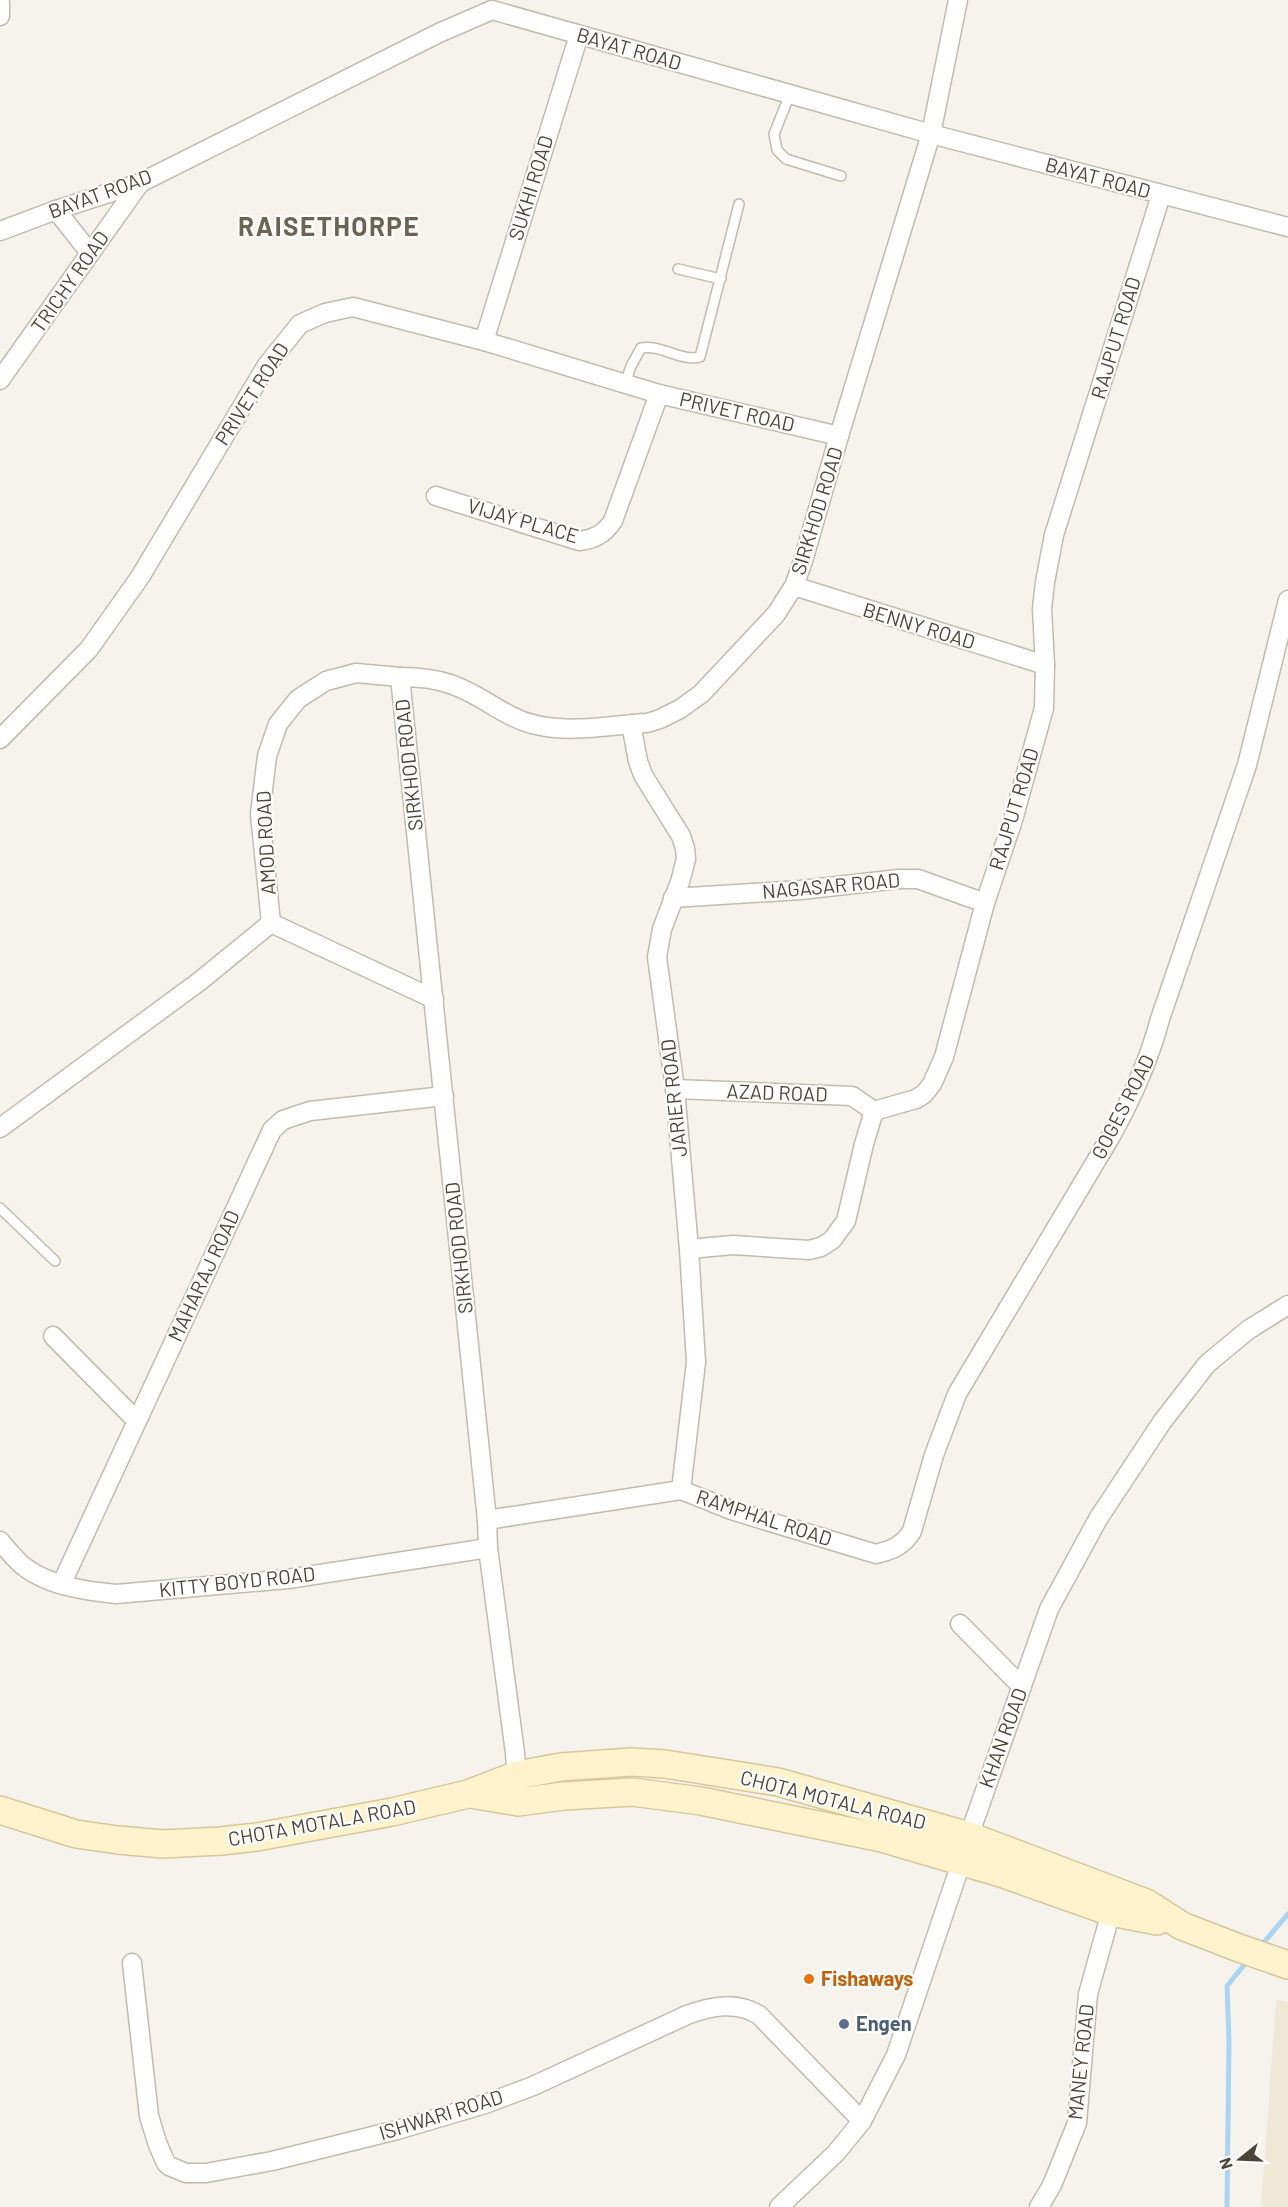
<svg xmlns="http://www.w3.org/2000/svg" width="1288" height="2207" viewBox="0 0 1288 2207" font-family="Barlow,sans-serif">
<rect width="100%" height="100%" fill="#f6f3ec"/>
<!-- education -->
<path fill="#efe8d6" d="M1276,2000l12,2v205h-27z"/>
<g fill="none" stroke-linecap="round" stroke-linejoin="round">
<!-- stream -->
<g stroke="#a9d4f2" stroke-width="5">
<path d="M1259,1948l29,-34"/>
<path d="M1227,2207l2,-166 -2,-55 22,-27"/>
</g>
<defs>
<g id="lane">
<path d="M790,94l-16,40 3,16 9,9 55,17"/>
<path d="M678,269l43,10"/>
<path d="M625,384l6,-18 10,-18c20,-4 40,14 59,9l39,-153"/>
<path d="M0,1208l55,53"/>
</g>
<g id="street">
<path d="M0,3v13"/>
<path d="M56,210l34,43"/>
<path d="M0,231l56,-21 84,-27 299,-150 53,-23 439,124 357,93"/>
<path d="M484,341l95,-306"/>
<path d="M0,380l140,-197"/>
<path d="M436,496l143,45c16,-2 25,-7 34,-20l46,-127"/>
<path d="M794,586l251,79"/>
<path d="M631,724l7,37 5,14 38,61 4,12 1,11 -6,23 -18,47 -5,28 18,132 14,160 7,113 -15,128"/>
<path d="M0,739l89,-90 51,-72 127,-212 33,-41 25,-11 28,-6 131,34 175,53 180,42"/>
<path d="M673,898l128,-8 98,-11h19l67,24"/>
<path d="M271,923l-11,-109 7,-58 11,-32 20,-25 28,-18 30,-8 44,4"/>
<path d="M675,1089l177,7 22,15"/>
<path d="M0,1128l200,-147 71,-58 163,76"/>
<path d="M689,1249l44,-4 76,5 12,-3 11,-7 14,-19 18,-77 10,-33 42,-12 8,-5 8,-10 12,-27 41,-154 28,-83 31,-112 1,-43 -3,-56 3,-27 9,-47 107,-340"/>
<path d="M53,1336l84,85"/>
<path d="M487,1520l194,-30 50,20 145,44c16,-4 27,-8 36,-23l22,-76 23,-61 154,-258c21,-38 38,-75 49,-117l87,-254 41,-165"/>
<path d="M0,1541c8,9 16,20 26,27 24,18 61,23 90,26l172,-15 200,-31"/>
<path d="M62,1583l210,-453 11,-10 27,-9 134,-15"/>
<path d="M960,1624l62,63"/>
<path d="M517,1784l-2,-31 -27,-205 -1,-28 -87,-843c17,0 33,1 50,7 29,9 52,32 82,40 38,10 77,1 115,-1l13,-4 20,-10 21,-15 75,-80 18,-28 9,-25 36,-125 92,-302 27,-134"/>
<path d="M132,1963l17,153 9,29 8,18 3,3 17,7h20l66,-12 125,-31 88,-26 48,-18 154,-71c24,-9 49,-14 72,0l103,106"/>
<path d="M779,2207l57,-54 26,-32 34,-66 65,-192 8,-27 80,-227 49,-90 64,-97 45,-58 41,-34 40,-25"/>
<path d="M1039,2207l13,-22 25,-62 11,-129 23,-82"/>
</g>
<g id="secondary">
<path d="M470,1794l48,8 46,-6 68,-4 69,9 181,37 119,35 110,39 46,9"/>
<path d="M0,1810l76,24 42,6 45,4 58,-3 36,-4 135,-25 76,-18 49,-19 44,-8 70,-5 34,2 113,18 191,54 177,67 36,23 57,22 49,17"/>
</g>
</defs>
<!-- lane casing -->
<use href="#lane" stroke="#c2bbae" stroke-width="12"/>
<!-- street casing -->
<use href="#street" stroke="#c2bbae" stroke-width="21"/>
<!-- secondary casing -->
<use href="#secondary" stroke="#d6c79b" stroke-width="30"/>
<!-- lane -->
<use href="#lane" stroke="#fff" stroke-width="9"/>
<!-- street -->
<use href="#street" stroke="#fff" stroke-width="18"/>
<!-- secondary -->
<use href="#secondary" stroke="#fff3cd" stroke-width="27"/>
</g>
<!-- markers -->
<circle fill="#e8710a" stroke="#fff" stroke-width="2" cx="809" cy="1979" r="6"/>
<circle fill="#5c6f8a" stroke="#fff" stroke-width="2" cx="844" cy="2024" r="6"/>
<g text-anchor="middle" stroke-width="4.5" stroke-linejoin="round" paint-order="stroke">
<!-- street labels -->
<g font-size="20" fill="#4b4439" stroke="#fff">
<text transform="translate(629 49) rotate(16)" y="7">BAYAT ROAD</text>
<text transform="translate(1098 178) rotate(15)" y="7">BAYAT ROAD</text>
<text transform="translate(531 188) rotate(-73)" y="7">SUKHI ROAD</text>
<text transform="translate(100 194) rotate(-20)" y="7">BAYAT ROAD</text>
<text transform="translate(70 282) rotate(-55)" y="7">TRICHY ROAD</text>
<text transform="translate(1116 338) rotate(-73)" y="7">RAJPUT ROAD</text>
<text transform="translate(252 394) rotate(-57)" y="7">PRIVET ROAD</text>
<text transform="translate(737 412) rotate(13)" y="7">PRIVET ROAD</text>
<text transform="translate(817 511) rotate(-73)" y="7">SIRKHOD ROAD</text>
<text transform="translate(523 521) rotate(16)" y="7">VIJAY PLACE</text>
<text transform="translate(919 626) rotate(17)" y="7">BENNY ROAD</text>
<text transform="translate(409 765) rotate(-96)" y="7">SIRKHOD ROAD</text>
<text transform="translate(1014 809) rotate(-73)" y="7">RAJPUT ROAD</text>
<text transform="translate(266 843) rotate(-93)" y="7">AMOD ROAD</text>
<text transform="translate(831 886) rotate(-5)" y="7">NAGASAR ROAD</text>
<text transform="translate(777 1093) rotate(2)" y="7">AZAD ROAD</text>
<text transform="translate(674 1098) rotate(-96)" y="7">JARIER ROAD</text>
<text transform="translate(1123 1107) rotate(-63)" y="7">GOGES ROAD</text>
<text transform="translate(459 1248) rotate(-96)" y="7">SIRKHOD ROAD</text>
<text transform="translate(204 1276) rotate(-65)" y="7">MAHARAJ ROAD</text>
<text transform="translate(764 1518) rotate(18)" y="7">RAMPHAL ROAD</text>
<text transform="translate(237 1582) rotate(-6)" y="7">KITTY BOYD ROAD</text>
<text transform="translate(1003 1738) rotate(-70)" y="7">KHAN ROAD</text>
<text transform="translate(833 1800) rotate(14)" y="7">CHOTA MOTALA ROAD</text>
<text transform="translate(322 1823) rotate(-10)" y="7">CHOTA MOTALA ROAD</text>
<text transform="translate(1081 2062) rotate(-84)" y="7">MANEY ROAD</text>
<text transform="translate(441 2115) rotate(-17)" y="7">ISHWARI ROAD</text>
</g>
<!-- food labels -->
<g font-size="20" font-weight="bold" fill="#c56008" stroke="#fff" text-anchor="start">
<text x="821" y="1986">Fishaways</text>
</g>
<!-- service labels -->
<g font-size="20" font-weight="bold" fill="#4e5e75" stroke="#fff" text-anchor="start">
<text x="856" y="2031">Engen</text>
</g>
<!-- district labels -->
<g font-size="26" font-weight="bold" letter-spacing="1.5" fill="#6e6250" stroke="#fff">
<text x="329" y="236">RAISETHORPE</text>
</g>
</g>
<!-- north arrow -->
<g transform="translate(1240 2159) rotate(252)" stroke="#ffffff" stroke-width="4.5" paint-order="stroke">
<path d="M0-4.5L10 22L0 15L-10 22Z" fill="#4b4439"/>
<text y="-9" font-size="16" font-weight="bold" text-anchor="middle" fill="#4b4439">N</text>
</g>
</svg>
